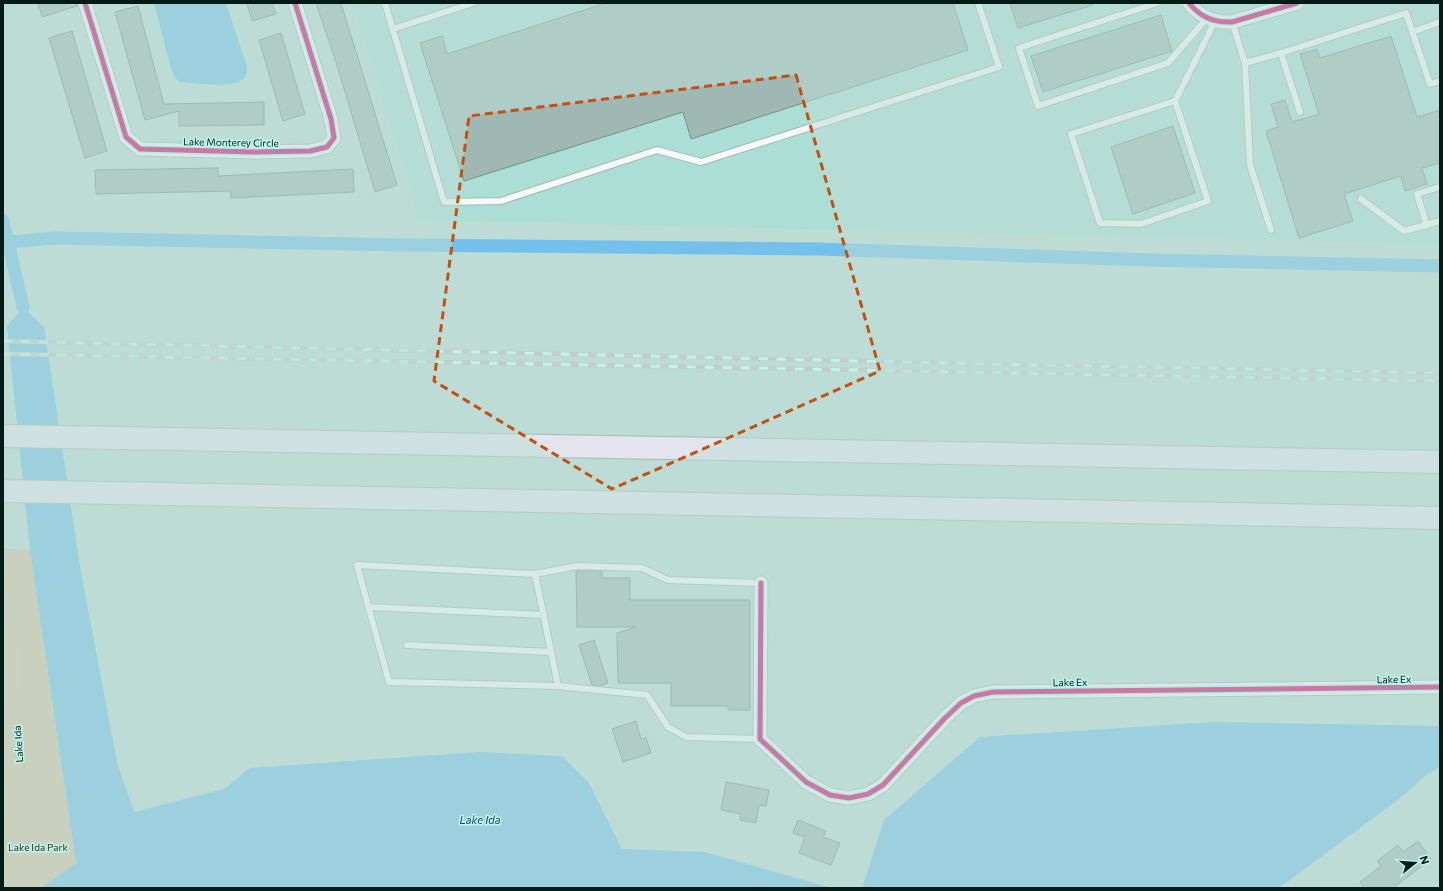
<svg xmlns="http://www.w3.org/2000/svg" width="1443" height="891" viewBox="0 0 1443 891" font-family="Commissioner,sans-serif">
<rect width="100%" height="100%" fill="#bddcd6"/>
<!-- built -->
<path fill="#abded4" d="M353,3h1087v241l-1021,-24z"/>
<!-- green -->
<path fill="#d8c3a2" d="M3,548l27,2 46,313 -35,25h-38z"/>
<!-- water -->
<g fill="#74c0ec">
<path d="M154,3h72l21,64c0,4 0,9 -4,12 -12,10 -47,4 -63,3l-5,-4 -5,-13z"/>
<path d="M23,307l21,20 36,240 37,195 17,50 90,-23 26,-21 229,-16 83,4 27,27 33,66 83,3 127,36h-791l35,-25 -46,-313 -23,-223z"/>
<path d="M1214,722l226,4v41l-15,9 -26,23 -120,89h-417l22,-68 96,-83z"/>
</g>
<g fill="none" stroke-linecap="round" stroke-linejoin="round">
<!-- canal -->
<g stroke="#74c0ec" stroke-width="13">
<path d="M3,221l20,86"/>
<path d="M8,242l48,-4 346,7 417,4 331,11 290,6"/>
</g>
</g>
<!-- building -->
<g fill="#9fb8b3" stroke="#778f8b">
<path d="M38,3h39v3l-35,11z"/>
<path d="M247,3h25l4,11 -24,7z"/>
<path d="M316,3h25l56,182 -22,7 -39,-130z"/>
<path d="M606,3h347l15,47 -277,89 -8,-27 -219,69 -44,-138 22,-7 5,18z"/>
<path d="M1010,3h83v2l-75,23z"/>
<path d="M138,6l26,98 100,-2v23l-85,1v-15l-34,9 -30,-108z"/>
<path d="M1161,15l11,36 -129,41 -12,-36z"/>
<path d="M72,31l35,120 -22,7 -36,-120z"/>
<path d="M281,33l24,81 -22,7 -24,-81z"/>
<path d="M1391,36l26,81 23,-7v53l-18,5 5,16 -22,7 -4,-15 -57,18 9,27 -54,17 -33,-107 12,-4 -7,-23 14,-4 7,22 27,-8 -19,-60 17,-5 3,9z"/>
<path d="M1173,126l22,67 -62,21 -22,-67z"/>
<path d="M218,168v8l135,-7 1,23 -123,6 -1,-7 -134,3 -1,-24z"/>
<path d="M576,571h26v7h28v22h120v110h-22v-4h-57v-23h-53l-1,-50 19,-6h-59z"/>
<path d="M594,640l14,43 -8,3 -8,-1 -13,-40z"/>
<path d="M636,721l5,18 5,-1 5,15 -28,9 -11,-33z"/>
<path d="M726,782l43,8 -3,16 -7,-1 -3,18 -16,-3 1,-6 -20,-4z"/>
<path d="M798,820l28,11 -3,6 17,6 -9,22 -32,-12 6,-16 -12,-4z"/>
<path d="M1418,841l13,18 -38,29h-29l-4,-6 21,-16 -4,-5 21,-16 5,7z"/>
</g>
<g fill="none" stroke-linecap="round" stroke-linejoin="round">
<defs>
<g id="lane">
<path d="M385,3l59,199 57,-1 156,-51 44,12 298,-95 -21,-64"/>
<path d="M1157,3l-138,45 19,58 130,-43 39,-45"/>
<path d="M1232,22l13,41 36,-10"/>
<path d="M393,29l80,-26"/>
<path d="M1412,32l28,-10"/>
<path d="M1245,63l5,102 21,65"/>
<path d="M1175,101l-104,33 29,89 41,1 67,-23 -33,-100 40,-80"/>
<path d="M1300,112l-19,-59 125,-40 24,71 10,-3"/>
<path d="M1361,199l43,32 36,-10"/>
<path d="M1427,226l-10,-32 23,-7"/>
<path d="M535,574l42,-8 65,2 26,12 93,3"/>
<path d="M368,607l176,8"/>
<path d="M407,645l144,7"/>
<path d="M558,686l-169,-4 -32,-117 178,9 23,112 89,9 21,32 18,10 74,2"/>
</g>
<g id="street">
<path d="M85,3l41,134 14,12 114,3 56,-1 17,-4 7,-9 -3,-19 -36,-116"/>
<path d="M1189,3c11,14 25,20 43,19l65,-19"/>
<path d="M761,583l-1,156 46,43 24,13 19,3 19,-4 15,-9 62,-67 16,-15 13,-7 19,-4 447,-5"/>
</g>
<g id="highway">
<path d="M3,436l1437,26"/>
<path d="M3,491l1437,27"/>
</g>
</defs>
<!-- lane casing -->
<use href="#lane" stroke="#a0b9b4" stroke-width="8"/>
<!-- street casing -->
<use href="#street" stroke="#a0b9b4" stroke-width="15"/>
<!-- highway casing -->
<use href="#highway" stroke="#a8b8b6" stroke-width="24"/>
<!-- path -->
<g stroke="#c6cfce" stroke-width="2" stroke-dasharray="1 3" stroke-linecap="butt">
<path d="M3,591l15,31 -2,96 7,106 -2,9 14,39 8,4 17,-4"/>
<path d="M3,853l3,-1 15,-19"/>
</g>
<!-- lane -->
<use href="#lane" stroke="#f5faf9" stroke-width="6"/>
<!-- street -->
<use href="#street" stroke="#f5faf9" stroke-width="13"/>
<!-- highway -->
<use href="#highway" stroke="#e3e4ed" stroke-width="22"/>
<defs>
<g id="rail">
<path d="M3,341l987,23 450,9"/>
<path d="M3,354l1437,27"/>
</g>
</defs>
<!-- rail casing -->
<use href="#rail" stroke="#c4cdcb" stroke-width="4.5"/>
<!-- rail -->
<use href="#rail" stroke="#bdf6eb" stroke-width="3" stroke-dasharray="9" stroke-linecap="butt"/>
<defs>
<g id="cycleway">
<path d="M85,3l41,134 14,12 114,3 56,-1 17,-4 7,-9 -3,-19 -36,-116"/>
<path d="M1189,3c11,14 25,20 43,19l65,-19"/>
<path d="M761,583l-1,156 46,43 24,13 19,3 19,-4 15,-9 62,-67 16,-15 13,-7 19,-4 447,-5"/>
</g>
</defs>
<!-- cycleway casing -->
<use href="#cycleway" stroke="#bdf6eb" stroke-width="8"/>
<!-- cycleway -->
<use href="#cycleway" stroke="#d6006c" stroke-width="5"/>
</g>
<!-- marked area -->
<path d="M0 0H1443V891H0ZM796,75l84,296 -268,118 -178,-108 35,-265z" fill="#bddcd6" fill-opacity=".55" fill-rule="evenodd"/>
<path fill="none" stroke="#c6500e" stroke-width="3" stroke-dasharray="8 5" stroke-linejoin="round" d="M796,75l84,296 -268,118 -178,-108 35,-265z"/>
<g text-anchor="middle" stroke-width="3" stroke-linejoin="round" paint-order="stroke">
<!-- street labels -->
<g font-size="10" fill="#051b18" stroke="#bdf6eb">
<text transform="translate(231 142) rotate(1)" y="4">Lake Monterey Circle</text>
<text transform="translate(1394 679) rotate(-1)" y="4">Lake Ex</text>
<text transform="translate(1070 682) rotate(-1)" y="4">Lake Ex</text>
<text transform="translate(18 744) rotate(-94)" y="4">Lake Ida</text>
</g>
<!-- park labels -->
<g font-size="10" fill="#3b2818" stroke="#bdf6eb">
<text x="38" y="851">Lake Ida Park</text>
</g>
<!-- water labels -->
<g font-size="11" font-style="italic" fill="#124566" stroke="#bdf6eb">
<text x="480" y="824">Lake Ida</text>
</g>
</g>
<!-- border -->
<rect width="1443" height="891" fill="none" stroke="#051b18" stroke-width="8"/>
<!-- north arrow -->
<g transform="translate(1415 863) rotate(73)" stroke="#bdf6eb" stroke-width="3" paint-order="stroke">
<path d="M0-3L7 15L0 10L-7 15Z" fill="#051b18"/>
<text y="-6" font-size="11" font-weight="bold" text-anchor="middle" fill="#051b18">N</text>
</g>
</svg>
